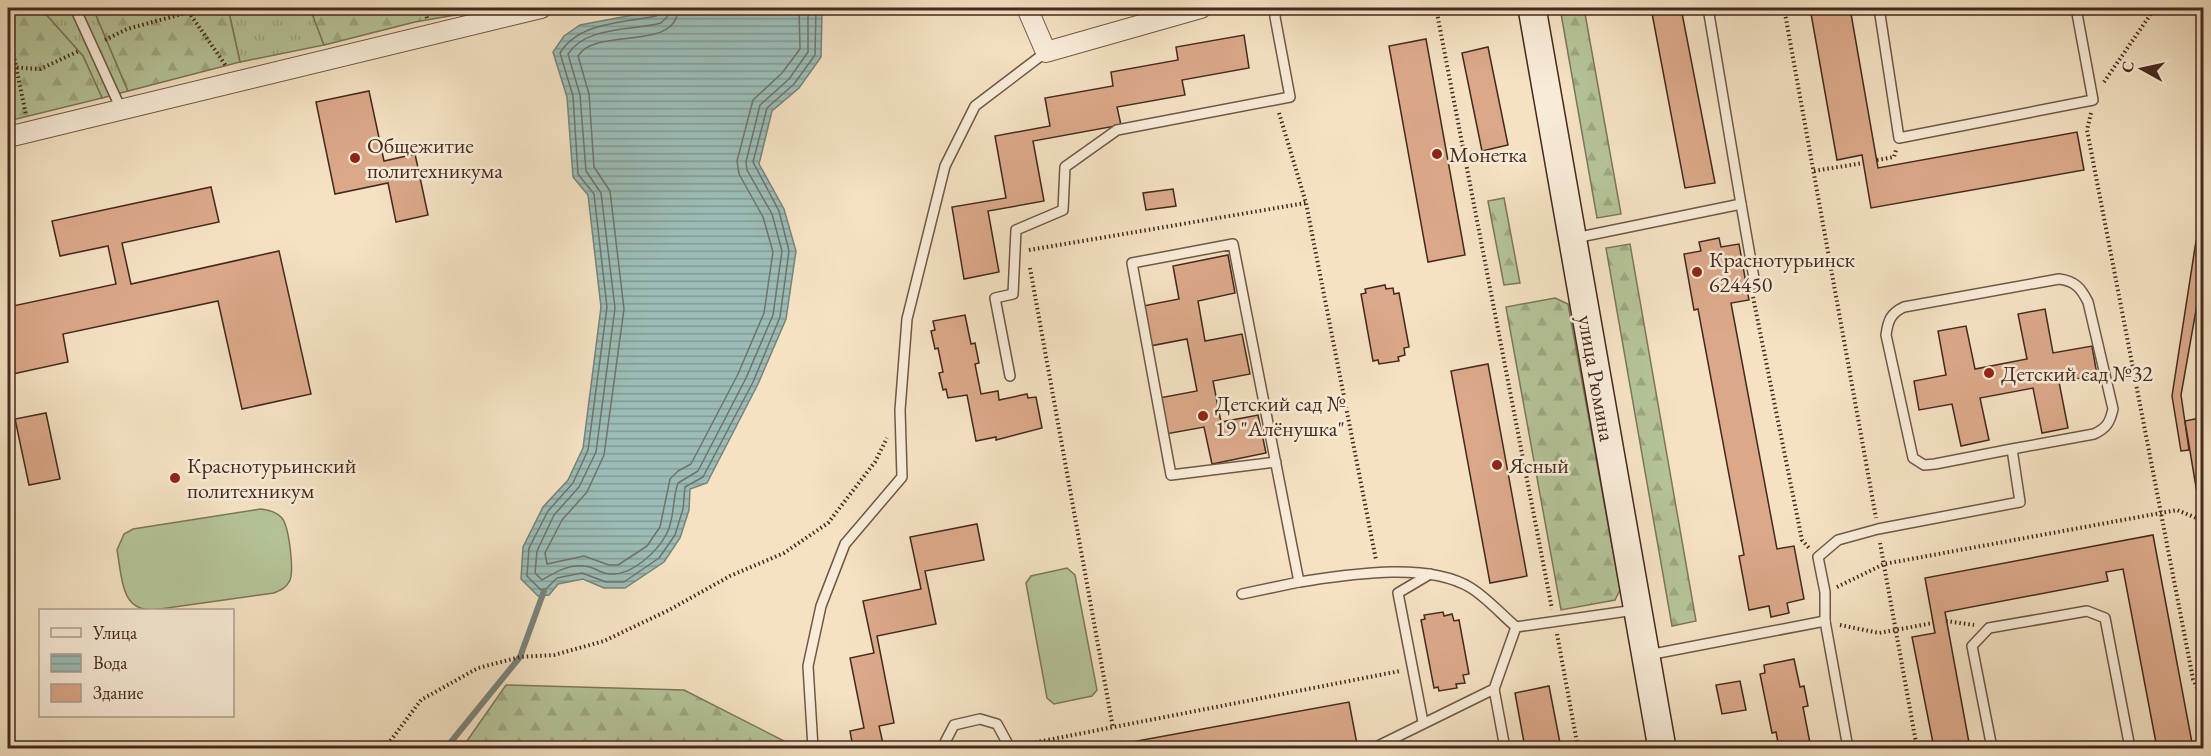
<svg xmlns="http://www.w3.org/2000/svg" width="2211" height="756" viewBox="0 0 2211 756" font-family="'EB Garamond',serif">
<defs>
<pattern id="grass-tufts" width="24" height="20" patternUnits="userSpaceOnUse" patternTransform="scale(1.5)"><rect width="24" height="20" fill="#b5c499"/><path d="M3 7l-1-3M5 7V3M7 7l1-3M15 17l-1-3M17 17v-4M19 17l1-3" fill="none" stroke="#9da883"/></pattern>
<pattern id="forest-firs" width="22" height="20" patternUnits="userSpaceOnUse" patternTransform="scale(1.5)"><rect width="22" height="20" fill="#b5c499"/><path d="M5 1l3.5 6h-7zM16 11l3.5 6h-7z" fill="#9da883"/></pattern>
<pattern id="water-rules" width="6" height="5" patternUnits="userSpaceOnUse" patternTransform="scale(1.5)"><rect width="6" height="5" fill="#9cbdb7"/><path d="M0 2.5h6" fill="none" stroke="#819a94"/></pattern>
</defs>
<rect width="100%" height="100%" fill="#f4e2c3"/>
<filter id="stains"><feTurbulence type="fractalNoise" baseFrequency=".00333" numOctaves="4"/><feColorMatrix values="0 0 0 0 .2 0 0 0 0 .09 0 0 0 0 .02 0 0 0 .5 -.17"/></filter>
<radialGradient id="worn" r=".72"><stop offset=".6" stop-color="#630" stop-opacity="0"/><stop offset="1" stop-color="#630" stop-opacity=".3"/></radialGradient>
<!-- grass -->
<g fill="url(#grass-tufts)" stroke="#7d765c" stroke-width="1.5">
<path d="M8,8h85l35,83 -26,7 -19,-42 -40,-45 -35,2z"/>
<path d="M228,8h82l14,37 -84,17z"/>
</g>
<!-- forest -->
<g fill="url(#forest-firs)" stroke="#7d765c" stroke-width="1.5">
<path d="M93,8h135l12,54 -112,29z"/>
<path d="M310,8h186l-81,14 -91,23z"/>
<path d="M1560,8h24l37,206 -24,4z"/>
<path d="M43,11l40,45 19,42 -94,23v-108z"/>
<path d="M1504,198l16,85 -16,2 -16,-84z"/>
<path d="M1630,244l66,377 -24,5 -66,-378z"/>
<path d="M1555,298l13,6 52,286 -5,10 -54,10 -55,-303z"/>
<path d="M506,685l178,5 104,53 2,5h-328z"/>
</g>
<!-- pitch -->
<g fill="#b5c499" stroke="#7d765c" stroke-width="1.5">
<path d="M261,509c9,1 16,3 21,9 7,9 13,55 7,64 -3,6 -8,8 -15,11l-121,17c-33,1 -31,-34 -36,-60l7,-16 9,-5z"/>
<path d="M1067,568l8,7 22,115 -5,6 -38,8 -7,-6 -21,-115 5,-7z"/>
</g>
<!-- water -->
<path fill="url(#water-rules)" stroke="#79827a" stroke-width="1.5" d="M670,8h151l1,3 -1,46 -22,31 -27,23 -13,53 25,45 12,42 -10,68 -28,65 -51,99 -17,6 -1,21 -9,28 -16,24 -39,26h-21l-21,-9 -25,5 -9,11 -11,1 -17,-17 2,-32 20,-40 25,-27 15,-32 18,-141 -13,-112 -15,-18 -6,-80 -14,-45 11,-16 16,-11z"/>
<g fill="none" stroke-linecap="round" stroke-linejoin="round">
<!-- shore -->
<g stroke="#70736a" stroke-width="1.5">
<path d="M662,8l-6,8c-33,7 -77,6 -96,37l13,43 5,78 16,20 13,113 -19,143 -15,33 -25,28 -19,37 -2,28 14,14 5,-1 11,-11 25,-5 24,9h18l35,-24 16,-23 8,-26 2,-22 18,-10 50,-95 27,-65 9,-66 -10,-40 -26,-49 14,-54 27,-24 21,-29 1,-47"/>
<path d="M669,8l-2,9 -6,6c-29,8 -75,3 -93,31l12,41 6,76 15,22 14,115 -19,144 -17,35 -25,28 -17,36 -2,22 7,7c12,-7 26,-16 42,-14 9,0 17,8 26,8 22,2 48,-23 57,-41 8,-16 5,-34 11,-50l20,-12 48,-93 27,-63 9,-64 -10,-37 -25,-44 -1,-8 14,-57 29,-26 19,-27v-44"/>
<path d="M678,8c-1,45 -81,18 -100,48l11,38 5,73 16,24 14,118 -20,146 -17,37 -25,28 -17,33 2,11 37,-8 25,9h9l29,-19 13,-19 10,-48 8,-8 13,-7 47,-90 26,-61 9,-61 -10,-35 -24,-43 -2,-13 16,-61 29,-27 18,-24 -1,-41"/>
</g>
<!-- stream -->
<path stroke="#79827a" stroke-width="6" d="M446,748l74,-91 24,-66"/>
</g>
<!-- building -->
<g fill="#dba98a" stroke="#45291e" stroke-width="1.5">
<path d="M1651,8h30l34,175 -30,5z"/>
<path d="M1810,8h40l28,160 199,-36 7,38 -213,38 -9,-53 -25,5z"/>
<path d="M1244,35l5,33 -67,12 3,15 -68,12 4,18 -88,16 11,60 -56,10 11,61 -35,7 -12,-72 54,-9 -11,-62 55,-10 -5,-28 68,-12 -2,-14 67,-12 -2,-13z"/>
<path d="M1426,39l39,216 -37,7 -39,-216z"/>
<path d="M1488,47l20,98 -26,6 -20,-98z"/>
<path d="M369,91l15,70 31,-7 13,61 -32,7 -8,-39 -53,11 -19,-92z"/>
<path d="M211,187l8,35 -97,21 9,41 148,-33 32,143 -69,15 -24,-108 -155,33 5,28 -60,13v-68l108,-23 -8,-38 -48,10 -8,-35z"/>
<path d="M1173,189l3,17 -30,4 -3,-17z"/>
<path d="M1719,238l2,9 18,-3 10,56 -18,3 46,246 17,-3 10,53 -17,4 2,10 -18,4 -2,-11 -20,4 -10,-54 5,-1 -46,-246 -4,1 -10,-56 17,-3 -2,-9z"/>
<path d="M2204,239v26l-23,130 8,55 -8,1 -9,-55 24,-155z"/>
<path d="M1228,255l7,38 -37,8 7,40 37,-7 8,40 -37,7 8,41 37,-7 8,38 -54,11 -8,-37 -38,7 -7,-36 38,-7 -10,-52 -37,7 -7,-40 36,-7 -6,-33z"/>
<path d="M1385,285l1,4 7,-1 1,6 5,-1 10,54 -5,1 1,7 -7,2 1,4 -20,3 -1,-4 -5,1 -12,-67 5,-1 -1,-4z"/>
<path d="M2045,309l8,44 39,-7 5,29 -38,7 9,46 -26,5 -9,-45 -53,10 9,42 -28,6 -9,-42 -33,6 -5,-29 32,-6 -8,-44 28,-5 9,43 52,-10 -9,-45z"/>
<path d="M965,315l6,29 4,-1 4,20 -4,1 6,30 17,-3 1,9 28,-6 1,4 8,-1 6,31 -46,12v-3l-20,4 -9,-46 -19,3 -2,-9 -3,1 -4,-17 4,-1 -5,-24 -3,1 -4,-18 4,-1 -2,-9z"/>
<path d="M1488,364l39,212 -37,7 -39,-212z"/>
<path d="M46,413l14,66 -31,6 -14,-66z"/>
<path d="M2204,417v87l-5,1 -14,-84z"/>
<path d="M977,524l7,36 -59,11 11,53 -59,12 17,87 -15,3 5,22h-31l-3,-17 14,-3 -14,-70 24,-5 -11,-52 58,-12 -11,-52z"/>
<path d="M2153,535l40,213h-36l-34,-179 -17,3 2,9 -163,31 25,136h-36l-22,-111 23,-4 -10,-55z"/>
<path d="M1443,612l1,4 8,-2 2,7 5,-1 10,54 -6,1 2,8 -9,1 1,4 -18,3 -1,-4 -4,1 -13,-68 4,-1 -1,-4z"/>
<path d="M1794,659l6,28 4,-1 4,20 -5,1 8,41h-36h4l-3,-16 -4,1 -12,-59 5,-1 -1,-8z"/>
<path d="M1740,681l6,29 -24,4 -6,-29z"/>
<path d="M1549,686l12,62h-36l-10,-55z"/>
<path d="M1349,702l8,42 -23,4h-235z"/>
</g>
<g fill="none" stroke-linecap="round" stroke-linejoin="round">
<defs>
<g id="lane">
<path d="M75,8l46,101"/>
<path d="M1708,8l33,196"/>
<path d="M1879,8l20,130 194,-38 -17,-92"/>
<path d="M1575,238l166,-34 14,80"/>
<path d="M1010,376l-15,-78 18,-4 3,-64 47,-20 2,-43 52,-37 173,-33 -15,-80 1,-9"/>
<path d="M1276,462l-105,13 -39,-212 101,-19 66,338c48,-7 128,-21 172,6 16,10 31,27 45,39l119,-17"/>
<path d="M1242,594l57,-12"/>
<path d="M1825,621l23,127"/>
<path d="M1648,655l177,-34v-29l-7,-35 20,-17 40,-11 142,-27 -8,-53 82,-15c13,-6 16,-12 19,-25l-25,-107c-7,-14 -13,-21 -29,-23l-155,28c-13,6 -16,13 -18,28l27,123 11,7 11,-1 77,-15"/>
<path d="M1494,689l11,59"/>
<path d="M1423,722l-25,-129 32,-19"/>
<path d="M813,748l-5,-82 13,-60 24,-62 57,-67 -2,-67 7,-91 38,-153 30,-60 71,-54"/>
<path d="M942,748l12,-23 26,-6 17,5 13,24"/>
<path d="M1374,748l120,-59 22,-62"/>
<path d="M1992,748l-20,-102 17,-18 98,-17 18,7 25,130"/>
</g>
<g id="street">
<path d="M1027,8l19,44 155,-44"/>
<path d="M8,137l533,-129"/>
</g>
<path id="secondary" d="M1532,8l130,740"/>
</defs>
<!-- lane casing -->
<use href="#lane" stroke="#715747" stroke-width="12"/>
<!-- street casing -->
<use href="#street" stroke="#715747" stroke-width="22"/>
<!-- secondary casing -->
<use href="#secondary" stroke="#45291e" stroke-width="30"/>
<!-- path -->
<g stroke="#45291e" stroke-width="4" stroke-dasharray="1.5 3" stroke-linecap="butt">
<path d="M186,8l40,58"/>
<path d="M424,8l3,10"/>
<path d="M1436,8l116,601"/>
<path d="M1784,8l92,510"/>
<path d="M8,28l18,87"/>
<path d="M105,40l22,-11 77,-21"/>
<path d="M8,67l32,2 39,-18"/>
<path d="M2104,82l51,-74"/>
<path d="M1279,113l27,90 70,357"/>
<path d="M2091,113l-4,17 106,549 11,24"/>
<path d="M1877,160l17,-3 2,-7"/>
<path d="M1814,171l49,-8"/>
<path d="M1029,250l277,-47"/>
<path d="M1030,268l83,460"/>
<path d="M1753,297l49,243 7,8"/>
<path d="M1880,543l37,205"/>
<path d="M1837,587l47,-23 293,-54 27,11"/>
<path d="M1946,621l28,4"/>
<path d="M1840,625l39,8 54,-10"/>
<path d="M1557,634l21,114"/>
<path d="M1022,745l378,-74"/>
<path d="M385,748l36,-48 57,-32 42,-11 34,-2 50,-14 65,-31 61,-34 54,-23 44,-30 47,-61 12,-24"/>
</g>
<!-- lane -->
<use href="#lane" stroke="#f8ecd8" stroke-width="9"/>
<!-- street -->
<use href="#street" stroke="#f8ecd8" stroke-width="20"/>
<!-- secondary -->
<use href="#secondary" stroke="#f8ecd8" stroke-width="27"/>
</g>
<!-- markers -->
<g fill="#8f2418" stroke="#f8ecd8" stroke-width="2">
<circle cx="1437" cy="154" r="6"/>
<circle cx="355" cy="158" r="6"/>
<circle cx="1697" cy="272" r="6"/>
<circle cx="1989" cy="373" r="6"/>
<circle cx="1203" cy="416" r="6"/>
<circle cx="1497" cy="465" r="6"/>
<circle cx="175" cy="478" r="6"/>
</g>
<g text-anchor="middle" stroke-width="5" stroke-linejoin="round" paint-order="stroke">
<!-- poi labels -->
<g font-size="22" fill="#45291e" stroke="#f8ecd8" text-anchor="start">
<text x="367" y="153">Общежитие<tspan x="367" dy="25">политехникума</tspan></text>
<text x="1449" y="162">Монетка</text>
<text x="1709" y="267">Краснотурьинск<tspan x="1709" dy="25">624450</tspan></text>
<text x="2001" y="381">Детский сад №32</text>
<text x="1215" y="411">Детский сад №<tspan x="1215" dy="25">19 "Алёнушка"</tspan></text>
<text x="187" y="473">Краснотурьинский<tspan x="187" dy="25">политехникум</tspan></text>
<text x="1509" y="473">Ясный</text>
</g>
<!-- street labels -->
<g font-size="22" fill="#45291e" stroke="#f8ecd8">
<text transform="translate(1597 378) rotate(80)" y="8">улица Рюмина</text>
</g>
</g>
<!-- margin -->
<rect width="2211" height="756" fill="none" stroke="#f4e2c3" stroke-width="30"/>
<rect x="9" y="9" width="2193" height="738" fill="none" stroke="#45291e" stroke-width="3"/>
<rect x="15" y="15" width="2181" height="726" fill="none" stroke="#45291e" stroke-width="1.5"/>
<!-- legend -->
<rect x="39" y="609" width="195" height="108" fill="#f8ecd8" stroke="#b09e8e" stroke-width="1.5"/>
<rect x="51" y="628" width="30" height="9" fill="#f8ecd8" stroke="#b09e8e" stroke-width="1.5"/>
<text x="93" y="639" font-size="18" fill="#45291e">Улица</text>
<rect x="51" y="654" width="30" height="18" fill="url(#water-rules)" stroke="#b09e8e" stroke-width="1.5"/>
<text x="93" y="669" font-size="18" fill="#45291e">Вода</text>
<rect x="51" y="684" width="30" height="18" fill="#dba98a" stroke="#b09e8e" stroke-width="1.5"/>
<text x="93" y="699" font-size="18" fill="#45291e">Здание</text>
<!-- north arrow -->
<g transform="translate(2142 69) rotate(278)" stroke="#f8ecd8" stroke-width="4.5" paint-order="stroke">
<path d="M0-4.5L10 22L0 15L-10 22Z" fill="#45291e"/>
<text y="-9" font-size="16" font-weight="bold" text-anchor="middle" fill="#45291e">С</text>
</g>
<rect width="100%" height="100%" filter="url(#stains)"/>
<rect width="100%" height="100%" fill="url(#worn)"/>
</svg>
